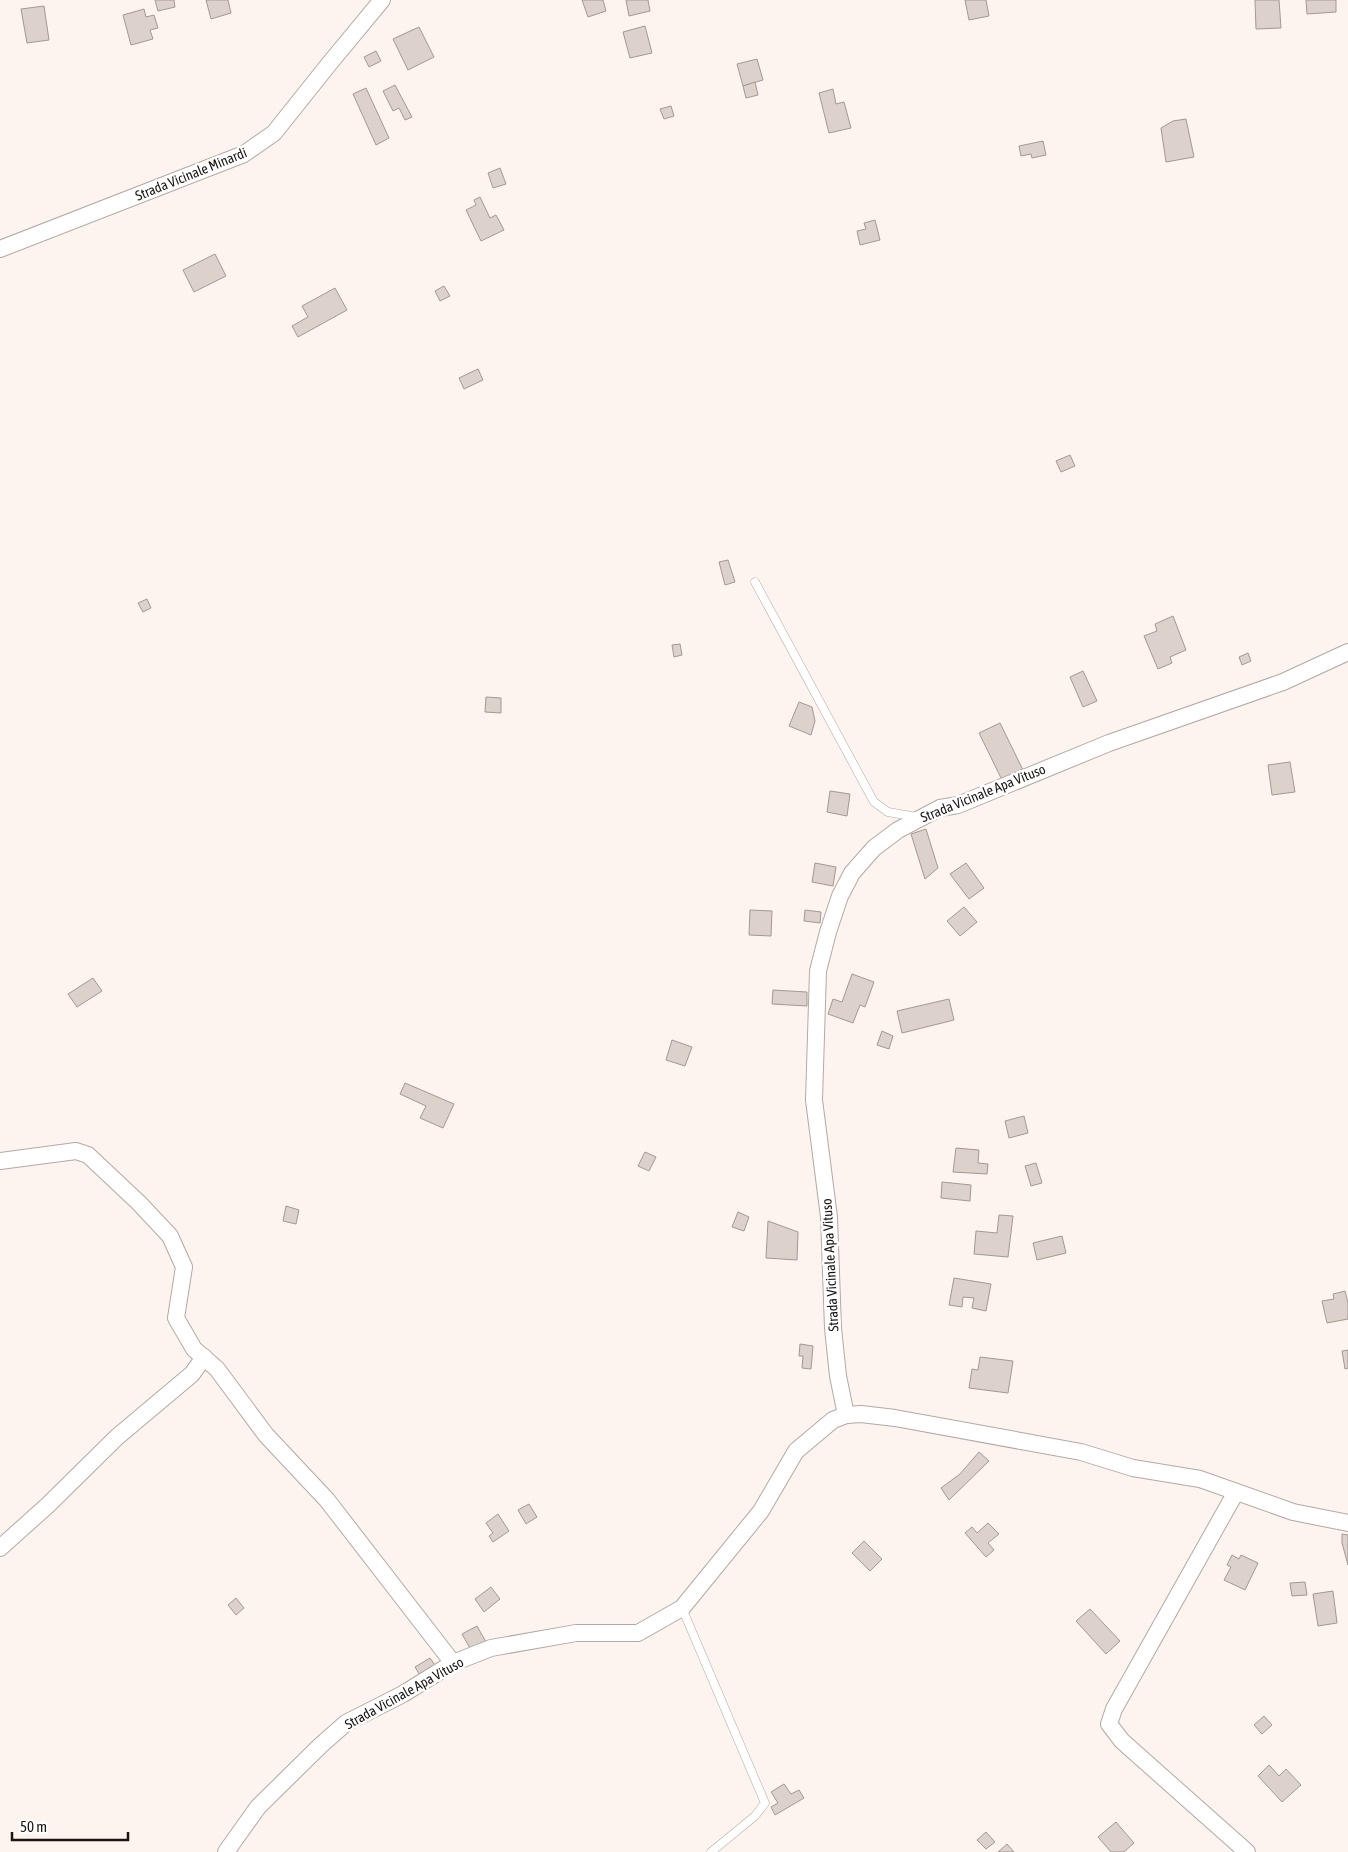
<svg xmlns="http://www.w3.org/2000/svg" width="1348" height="1852" viewBox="0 0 1348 1852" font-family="'Asap Condensed',sans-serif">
<rect width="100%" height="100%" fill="#fdf4ef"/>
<!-- building -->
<g fill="#dcd1cb" stroke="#a39993">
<path d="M155,0h19l1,7 -17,4z"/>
<path d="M206,0h22l3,13 -20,6z"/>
<path d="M582,0h21l3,11 -18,6z"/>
<path d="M626,0h22l2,11 -21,5z"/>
<path d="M965,0h21l3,16 -20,4z"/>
<path d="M1255,0h24l2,28 -25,1z"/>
<path d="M1306,0h30v12l-29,2z"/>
<path d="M44,6l5,34 -22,3 -6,-34z"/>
<path d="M144,9l2,8 8,-2 4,13 -8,2 3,9 -22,6 -8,-30z"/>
<path d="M645,26l7,27 -22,5 -7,-26z"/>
<path d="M419,27l15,30 -26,13 -15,-31z"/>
<path d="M376,51l5,10 -12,6 -5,-10z"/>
<path d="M757,59l6,21 -20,6 -6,-22z"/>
<path d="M755,82l3,13 -12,3 -3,-12z"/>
<path d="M395,85l17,32 -7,3 -6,-12 -6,3 -10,-20z"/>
<path d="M366,88l23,50 -13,7 -23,-51z"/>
<path d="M833,89l3,15 8,-2 7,26 -22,5 -10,-40z"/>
<path d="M671,106l3,10 -10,3 -4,-10z"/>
<path d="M1186,119l8,38 -28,5 -5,-34 12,-7z"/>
<path d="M1043,141l3,14 -14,3 -1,-4 -10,2 -2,-10z"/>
<path d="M500,168l6,16 -13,4 -5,-15z"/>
<path d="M480,197l10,21 6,-3 8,15 -23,11 -15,-31 10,-5 -2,-5z"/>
<path d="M875,220l5,20 -20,5 -3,-14 9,-2 -2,-6z"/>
<path d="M215,254l11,22 -32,16 -11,-22z"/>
<path d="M444,286l6,10 -10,5 -5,-10z"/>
<path d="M335,288l12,22 -49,27 -6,-11 16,-9 -6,-11z"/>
<path d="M478,369l5,11 -19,9 -5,-11z"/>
<path d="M1070,455l5,11 -14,6 -5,-11z"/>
<path d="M728,560l7,22 -10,3 -6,-23z"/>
<path d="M147,599l4,9 -8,4 -5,-9z"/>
<path d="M1173,616l13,34 -16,7 2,6 -14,6 -14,-33 13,-5 -2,-7z"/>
<path d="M680,644l2,11 -8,2 -2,-12z"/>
<path d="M1248,653l3,8 -9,4 -3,-8z"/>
<path d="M1083,671l14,30 -14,6 -13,-30z"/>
<path d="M486,697l15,1v15l-16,-1z"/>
<path d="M799,702l13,5 3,14 -4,14 -22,-9z"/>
<path d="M1000,723l23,47 -21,10 -23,-47z"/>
<path d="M1290,762l5,30 -23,3 -4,-30z"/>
<path d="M830,791l20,3 -3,22 -20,-4z"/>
<path d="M926,829l12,39 -13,11 -14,-45z"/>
<path d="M815,863l21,4 -3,19 -21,-4z"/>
<path d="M966,863l18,25 -15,11 -19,-25z"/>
<path d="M964,907l13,15 -17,14 -13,-15z"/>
<path d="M750,910l22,1 -1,25 -22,-1z"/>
<path d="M805,910l16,2 -1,11 -16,-2z"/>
<path d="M852,974l22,8 -9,25 -5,-2 -7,18 -25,-9 5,-15 9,3z"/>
<path d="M93,978l9,13 -25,16 -9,-13z"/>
<path d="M773,990l34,2v14l-35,-2z"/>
<path d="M949,999l5,21 -52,13 -5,-22z"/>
<path d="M882,1031l11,5 -4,13 -12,-4z"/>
<path d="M672,1040l20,7 -7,19 -19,-6z"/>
<path d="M405,1083l49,21 -11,24 -23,-10 6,-12 -26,-12z"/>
<path d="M1024,1116l4,17 -19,5 -4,-17z"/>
<path d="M956,1148l23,2 -1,13 10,1 -1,10 -34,-2z"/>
<path d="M645,1152l11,5 -7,14 -11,-5z"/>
<path d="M1036,1163l6,20 -11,3 -6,-20z"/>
<path d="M942,1182l29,3 -1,16 -29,-3z"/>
<path d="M286,1206l13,4 -3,14 -13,-3z"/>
<path d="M738,1212l11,5 -5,14 -12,-4z"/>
<path d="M999,1215l14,1 -5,41 -34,-3 2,-23 21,2z"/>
<path d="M768,1221l30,11 -1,28 -31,-2z"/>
<path d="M1062,1236l4,17 -29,7 -4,-17z"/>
<path d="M954,1278l37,6 -5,27 -14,-3 2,-10 -11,-1 -1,10 -13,-2z"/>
<path d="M1345,1291l3,12v16l-21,4 -5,-22 12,-2 -1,-5z"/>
<path d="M800,1344l13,2 -2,23 -9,-1 1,-12h-4z"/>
<path d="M1348,1350v18l-3,1 -3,-18z"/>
<path d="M980,1357l33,4 -5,32 -39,-5 3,-19 6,1z"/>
<path d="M979,1452l10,9 -40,39 -8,-12 19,-14z"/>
<path d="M529,1504l8,13 -11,7 -8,-14z"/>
<path d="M498,1514l11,17 -16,11 -4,-6 4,-3 -7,-10z"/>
<path d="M988,1523l11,11 -11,9 6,7 -8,7 -21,-24 7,-6 5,6z"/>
<path d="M1342,1534l6,1v30l-6,-22z"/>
<path d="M864,1541l18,18 -12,12 -18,-18z"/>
<path d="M1232,1555l7,4 2,-4 17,8 -13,27 -21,-10 7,-13 -4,-2z"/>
<path d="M1305,1582l2,13 -15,1 -2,-13z"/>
<path d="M491,1587l9,12 -16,13 -9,-13z"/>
<path d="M1333,1591l4,32 -19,3 -5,-32z"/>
<path d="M236,1598l8,10 -8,7 -8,-10z"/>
<path d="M1090,1609l30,32 -14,13 -30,-33z"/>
<path d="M477,1626l9,16 -15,8 -9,-16z"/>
<path d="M430,1658l7,10 -16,9 -6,-10z"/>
<path d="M1264,1716l8,9 -10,9 -8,-9z"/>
<path d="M1269,1765l10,11 7,-7 15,16 -19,17 -24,-26z"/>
<path d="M784,1784l7,10 8,-4 5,8 -29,17 -4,-8 7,-4 -7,-11z"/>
<path d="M1116,1822l18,21 -10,9h-13l-13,-15z"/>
<path d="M986,1832l9,10 -9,7 -9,-9z"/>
<path d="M1007,1844l7,8h-16z"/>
</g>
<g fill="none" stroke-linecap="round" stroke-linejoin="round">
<defs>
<g id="service">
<path d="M755,582l119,220 14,10 29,5"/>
<path d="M682,1608l83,195 -10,13 -44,36"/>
</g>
<g id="minor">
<path d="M0,249l244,-95 30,-21 55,-69 53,-64"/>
<path d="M0,1161l76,-10 12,4 51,48 31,33 14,31 -8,51 18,31 23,20 49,66 61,65 126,163"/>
<path d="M846,1415l15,-1 34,4 186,34 52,16 67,11 93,33 55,11"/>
<path d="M1236,1492l-122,217 -5,15 13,17 125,111"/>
<path d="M0,1548l48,-43 69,-68 75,-63 12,-17"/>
<path d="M226,1852l32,-45 63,-62 25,-22 57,-29 50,-31 38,-15 85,-15h62l44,-25 79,-97 35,-60 37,-31 13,-5 -8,-39 -5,-48 -4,-111 -15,-117 4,-129 10,-39 12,-36 12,-23 22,-25 24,-18 42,-22 18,-3 151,-62 174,-61 65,-30"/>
</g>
</defs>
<!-- service casing -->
<use href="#service" stroke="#b3a9a3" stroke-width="9"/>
<!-- minor casing -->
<use href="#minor" stroke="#b3a9a3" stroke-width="18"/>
<!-- service -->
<use href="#service" stroke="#fff" stroke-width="8"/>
<!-- minor -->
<use href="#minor" stroke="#fff" stroke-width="16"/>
</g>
<g text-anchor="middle" stroke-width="5" stroke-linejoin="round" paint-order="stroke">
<!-- street labels -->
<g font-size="14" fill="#181412" stroke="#fff">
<text transform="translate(191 174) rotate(-22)" y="5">Strada Vicinale Minardi</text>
<text transform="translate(983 793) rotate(-22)" y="5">Strada Vicinale Apa Vituso</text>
<text transform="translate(830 1265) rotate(-93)" y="5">Strada Vicinale Apa Vituso</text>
<text transform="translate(404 1693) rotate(-29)" y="5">Strada Vicinale Apa Vituso</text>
</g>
</g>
<!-- scale -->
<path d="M12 1832v8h116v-8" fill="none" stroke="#181412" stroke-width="2.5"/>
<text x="20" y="1832" font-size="15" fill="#181412" stroke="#ffffff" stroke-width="4" paint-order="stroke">50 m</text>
</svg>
